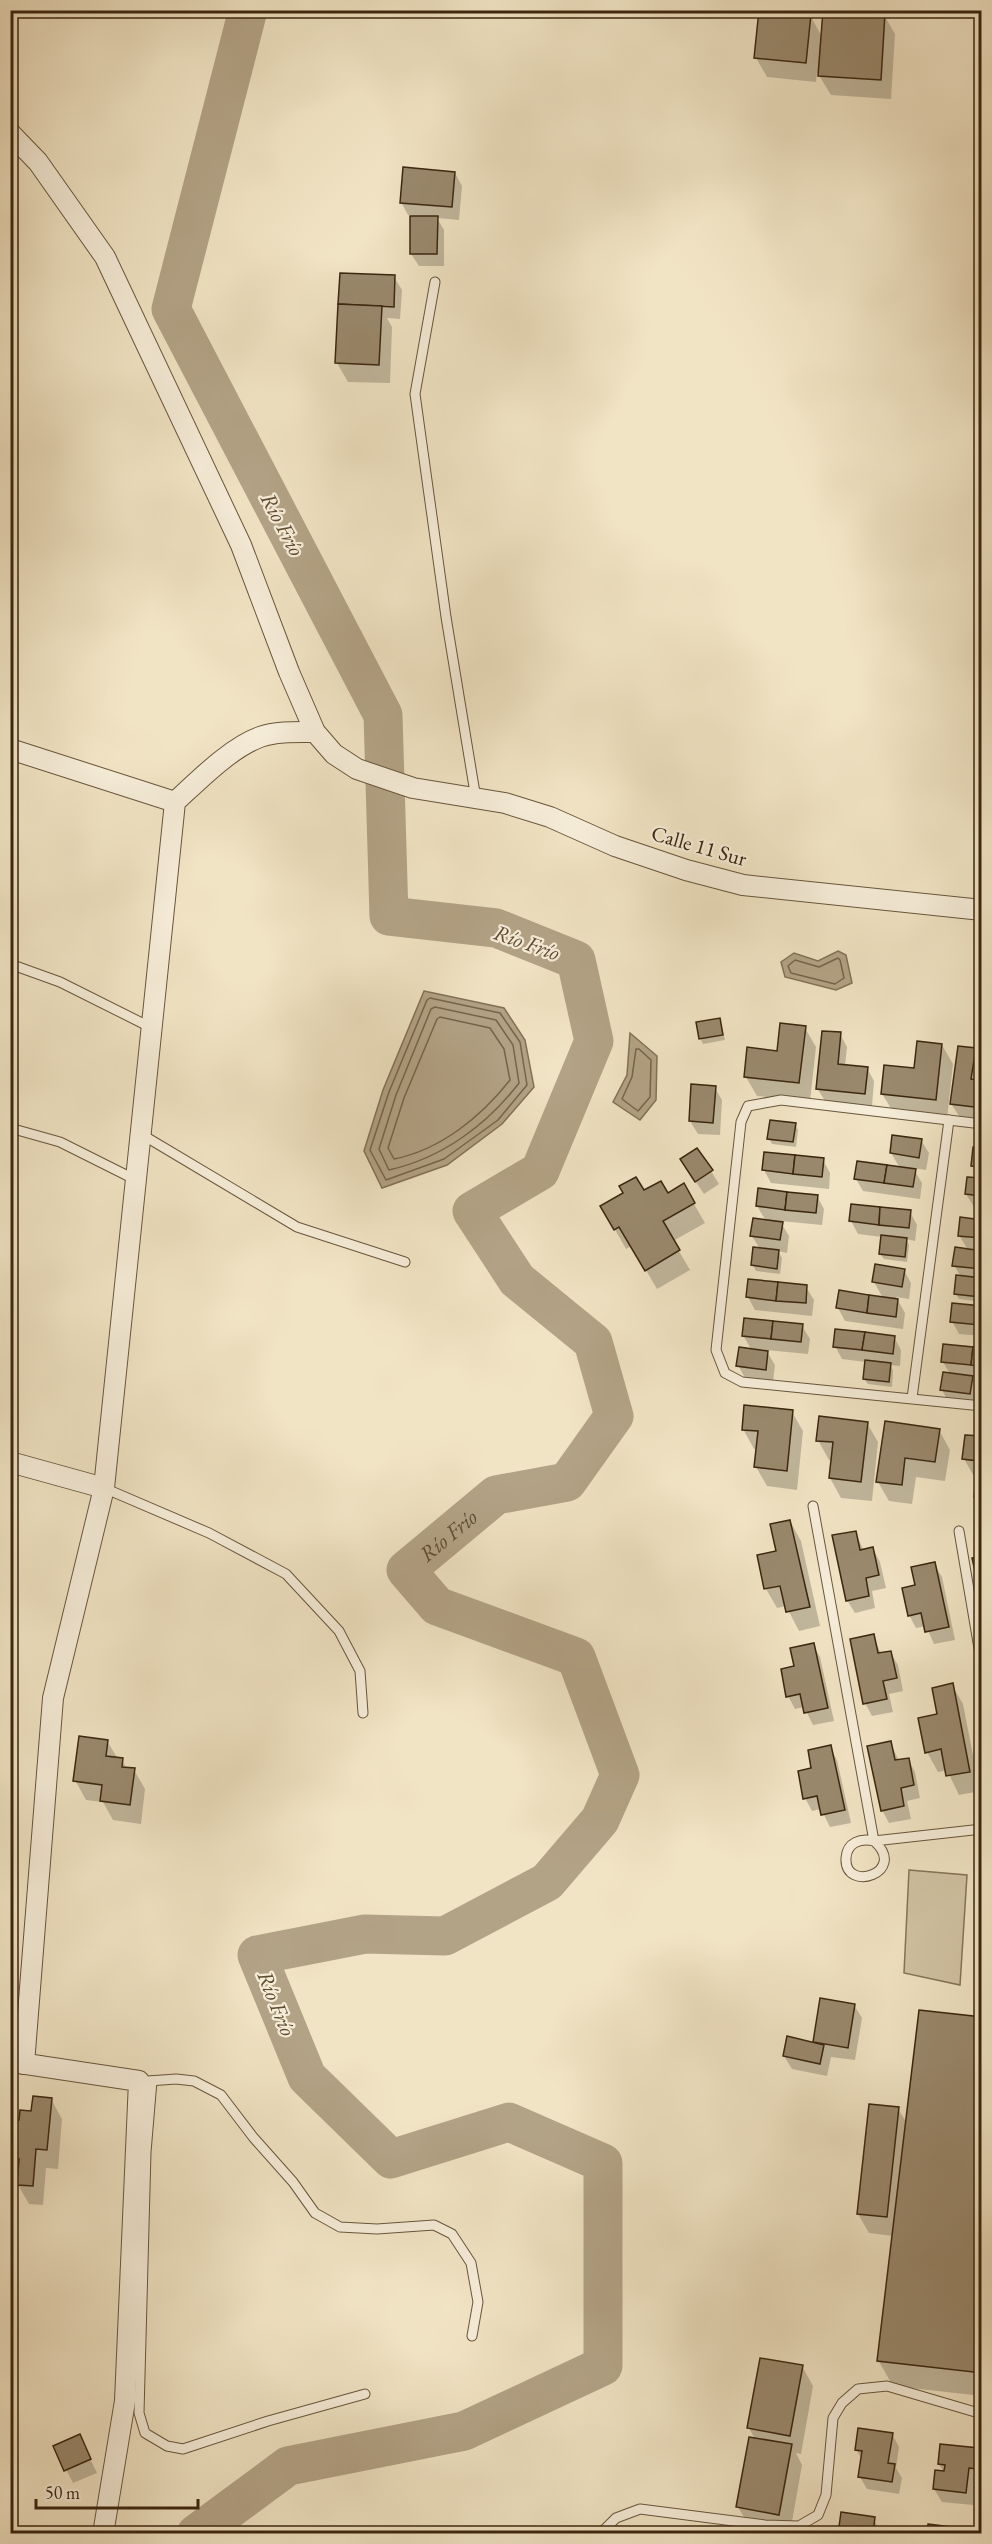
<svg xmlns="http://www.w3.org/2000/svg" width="992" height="2544" viewBox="0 0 992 2544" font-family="'EB Garamond',serif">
<rect width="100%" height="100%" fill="#f1e4c4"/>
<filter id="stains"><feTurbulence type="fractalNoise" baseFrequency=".00333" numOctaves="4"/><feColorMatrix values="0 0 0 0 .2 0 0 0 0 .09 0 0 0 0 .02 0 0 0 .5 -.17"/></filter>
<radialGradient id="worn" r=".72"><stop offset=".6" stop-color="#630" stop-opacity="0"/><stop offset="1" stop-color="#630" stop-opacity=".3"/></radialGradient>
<!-- green -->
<path fill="#d2c4a5" stroke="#86755a" stroke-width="1.5" d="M909,1870l58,5 -7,110 -56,-12z"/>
<!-- water -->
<g fill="#b3a386" stroke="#837156" stroke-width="1.5">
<path d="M838,951l8,4 6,28 -16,7 -51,-13 -4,-15 13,-9 24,8z"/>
<path d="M424,991l80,17 21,32 9,47 -32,37 -55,41 -65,23 -18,-37 19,-61z"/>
<path d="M630,1033l27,23 -1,44 -16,20 -27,-18 14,-27z"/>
</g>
<!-- shadow -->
<g fill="#0003">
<path d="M810,15l12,22 62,-22 11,19 -4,65 -60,-4 -14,-23 -1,10 -49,-5 -11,-19z"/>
<path d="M455,173l7,13 -3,34 -22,-2 7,12v36h-25l-8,-12v-39h-3l-7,-13z"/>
<path d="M394,277l8,13 -2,29 -13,-1 5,9 -2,56 -42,-1 -11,-19z"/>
<path d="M720,1020l5,20 -22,4 -3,-6z"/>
<path d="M805,1028l11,19 -6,54 -53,-5 -11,-19 32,-25z"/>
<path d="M840,1034l7,13 -2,19 22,2 7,13 -2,25 -47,-5 -8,-13z"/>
<path d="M942,1045l11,19 -6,55 -53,-6 -12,-19 33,-24z"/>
<path d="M975,1050l7,11 -3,21h3v37l-23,-3 -9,-14z"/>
<path d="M715,1088l7,12 -2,35 -22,-1 -8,-13z"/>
<path d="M795,1124l3,6 -2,17 -24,-3 -3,-6z"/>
<path d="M921,1140l8,13 -3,17 -13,-2 9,15 -2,16 -57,-8 -7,-12 44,-11 -9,-15z"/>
<path d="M982,1150v22h-6l-4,-6z"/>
<path d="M823,1160l7,13 -1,16 -58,-6 -7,-13z"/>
<path d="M711,1171l8,13 -15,10 -15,-22z"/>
<path d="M982,1180v28l-8,-1 -8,-13z"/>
<path d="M683,1185l22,38 -32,18 17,29 -33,19 -25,-43 -6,3 -24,-42 41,-15 24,3z"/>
<path d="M817,1196l7,13 -2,16 -42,-4 9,15 -2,17 -9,-2 4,7 -2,16 -24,-3 -3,-6 7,-16 -8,-13 14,-15 -9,-15z"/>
<path d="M910,1212l7,13 -2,16 -9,-2 3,6 -2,17 -23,-3 -4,-5 2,-17 -24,-3 -7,-13z"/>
<path d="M982,1221v81l-23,-3 -4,-6 6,-16 -7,-12 14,-15 -9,-15z"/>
<path d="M904,1270l7,13 -2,16 -13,-2 9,16 -2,16 -58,-8 -7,-13 45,-10 -9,-16z"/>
<path d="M806,1287l8,13 -2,16 -57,-6 -7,-13z"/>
<path d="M982,1308v28l-23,-2 -7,-13z"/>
<path d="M802,1326l8,13 -2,15 -42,-4 9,15 -2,17 -28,-4 -7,-13 14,-14 -9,-16z"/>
<path d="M894,1337l7,13 -1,16 -10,-1 3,5 -1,17 -24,-3 -4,-5 2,-17 -24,-3 -7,-13z"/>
<path d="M982,1350v28l-10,-1 7,13 -2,16 -28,-3 -7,-13 8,-16 -7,-12z"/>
<path d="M792,1412l11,19 -6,59 -30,-4 -11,-19 2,-18h-4l-11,-20z"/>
<path d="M867,1423l11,19 -6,59 -31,-3 -11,-20 2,-18h-3l-11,-20z"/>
<path d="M886,1423l53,7 11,20 -5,31 -29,-4 -4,27 -23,-3 -11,-19z"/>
<path d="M982,1438v68l-6,-10 2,-18h-3l-11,-19z"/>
<path d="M790,1521l11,20 19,85 -21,5 -13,-25 -9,2 -11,-19 -8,-33 19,-4z"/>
<path d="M855,1532l9,19 9,-2 7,13 6,26 -14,3 3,17 -20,5 -8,-13z"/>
<path d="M934,1564l8,13 13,63 -21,4 -8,-18 -10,2 -7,-13z"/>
<path d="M873,1635l8,19 9,-2 8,13 5,26 -14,3 4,18 -21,4 -7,-13z"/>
<path d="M813,1645l7,12 14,64 -21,4 -9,-18 -9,2 -7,-13 8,-29z"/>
<path d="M952,1685l11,19 17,87 -21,4 -12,-25 -9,2 -11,-20z"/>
<path d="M107,1741l11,18 4,1 5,9 7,1 11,19 -4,35 -28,-4 -10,-18 -17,-2 -11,-20z"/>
<path d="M890,1742l9,19 9,-2 7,13 5,26 -13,3 4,18 -22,4 -7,-13z"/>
<path d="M830,1747l7,13 14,63 -21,4 -9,-18 -9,2 -7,-13 8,-29z"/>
<path d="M821,2000l33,5 8,13 -7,42 -24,-3 -4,19 -35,-7 -8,-13 30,-12z"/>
<path d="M982,2019v377l-89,-10 -15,-26 15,-124 -24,-3 -11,-19 40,-105 9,14z"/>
<path d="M51,2099l11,20 -4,50 -12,-1 -3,37 -14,-1 -11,-19 2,-17 -6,-9 1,-11 -5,-8v-19h11z"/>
<path d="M802,2366l11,20 -12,68 -5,-1 6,12 -12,68 -41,-7 -11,-19 17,-68 -6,-11z"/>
<path d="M892,2434l7,13 -3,21 6,10 -3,16 -32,-5 -7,-12 2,-17 -6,-11z"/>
<path d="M79,2436l18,37 -24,10 -18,-36z"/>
<path d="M978,2450l4,6v25l-7,-1 -2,25 -31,-3 -8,-13 10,-16 -5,-9z"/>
<path d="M874,2519l7,15h-42z"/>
</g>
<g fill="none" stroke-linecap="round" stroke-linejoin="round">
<!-- shore -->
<g stroke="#77644a" stroke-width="1.5">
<path d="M838,958l2,2 4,18 -9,6 -44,-11 -3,-7 7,-6 24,7z"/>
<path d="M430,998l70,15 20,29 7,43 -29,35 -54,39 -58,21 -16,-30 19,-58 38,-92z"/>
<path d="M435,1007l61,13 17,25 6,38c-32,42 -77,75 -130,87l-10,-21 17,-54 35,-86z"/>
<path d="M440,1017l50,11 14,21 6,31c-29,37 -70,70 -116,79l-6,-11 16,-50 33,-79z"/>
<path d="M636,1049h3l12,11 -1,37 -12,14 -16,-12 10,-22z"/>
</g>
<!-- river -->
<path stroke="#b3a386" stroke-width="39" id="s1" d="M196,2534l92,-68 176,-35 139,-65v-203l-94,-41 -118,37 -84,-82 -50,-122 108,-21 80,2 102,-54 53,-62 20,-45 -44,-118 -139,-51 -31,-36 90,-75 71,-13 47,-66 -21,-74 -76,-62 -45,-69 68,-40 54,-130 -18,-81 -80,-32 -107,-12 -6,-201 -212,-406 77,-299"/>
</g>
<!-- building -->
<g fill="#9a896d" stroke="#3b260f" stroke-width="1.5">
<path d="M759,10l52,4 -5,49 -52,-5z"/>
<path d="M823,10l62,3 -4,67 -63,-4z"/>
<path d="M403,167l52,5 -3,35 -52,-4z"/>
<path d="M410,216h28l-1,38h-27z"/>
<path d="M340,273l55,2 -1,32 -56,-3z"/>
<path d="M338,304l44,2 -3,59 -44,-2z"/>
<path d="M720,1018l3,17 -24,4 -3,-17z"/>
<path d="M780,1023l26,3 -7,57 -55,-6 3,-30 30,4z"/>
<path d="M822,1031l19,1 -3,32 30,3 -3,27 -49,-5z"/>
<path d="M917,1041l25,3 -6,56 -55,-6 3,-29 30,3z"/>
<path d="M958,1046l18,2 -5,31 11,1v28l-32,-4z"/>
<path d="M691,1084l25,2 -3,37 -24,-2z"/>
<path d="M770,1120l26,3 -3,19 -26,-3z"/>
<path d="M892,1135l30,4 -3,19 -29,-5z"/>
<path d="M973,1147l9,1v19l-11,-1z"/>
<path d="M697,1148l16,22 -18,12 -15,-23z"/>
<path d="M764,1152l31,3 -2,19 -31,-4z"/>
<path d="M795,1155l29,3 -2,19 -29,-3z"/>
<path d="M857,1161l30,4 -3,18 -30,-4z"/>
<path d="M887,1165l29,4 -3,18 -29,-4z"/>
<path d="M636,1177l8,13 17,-9 7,12 16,-10 11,20 -32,18 17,29 -35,21 -26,-44 -5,3 -14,-24 23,-13 -4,-7z"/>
<path d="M967,1177l15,1v18l-17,-2z"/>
<path d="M758,1188l29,4 -2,18 -29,-4z"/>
<path d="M787,1192l31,3 -2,18 -31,-3z"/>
<path d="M851,1204l29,3 -1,18 -30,-4z"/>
<path d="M880,1207l31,3 -2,18 -30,-3z"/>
<path d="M960,1217l22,3v18l-24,-2z"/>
<path d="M753,1218l30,4 -3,18 -30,-4z"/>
<path d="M881,1235l26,3 -2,19 -26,-3z"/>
<path d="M753,1247l26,3 -2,19 -26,-4z"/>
<path d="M955,1247l27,4v18l-30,-3z"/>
<path d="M875,1264l30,5 -3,18 -30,-5z"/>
<path d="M956,1275l26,3 -2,19 -26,-3z"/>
<path d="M748,1279l30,3 -2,19 -30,-4z"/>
<path d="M778,1282l29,3 -1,18 -30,-2z"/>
<path d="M839,1290l30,5 -2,18 -31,-5z"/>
<path d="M869,1295l29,4 -2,18 -29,-4z"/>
<path d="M952,1303l30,3 -2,19 -30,-3z"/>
<path d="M744,1318l29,3 -2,18 -29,-3z"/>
<path d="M773,1321l30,3 -2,18 -30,-3z"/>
<path d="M835,1329l30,3 -3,18 -29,-3z"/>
<path d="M865,1332l30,4 -2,18 -31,-4z"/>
<path d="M943,1344l30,3 -2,18 -30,-3z"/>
<path d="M739,1347l29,4 -2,19 -30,-4z"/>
<path d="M973,1347l9,1v19l-11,-2z"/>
<path d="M865,1360l26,3 -2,19 -26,-3z"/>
<path d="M943,1372l30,4 -3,18 -30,-4z"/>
<path d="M744,1405l49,5 -6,61 -33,-4 4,-36 -16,-1z"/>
<path d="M819,1416l49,6 -7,60 -32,-4 4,-36 -17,-1z"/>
<path d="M885,1421l55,8 -5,33 -30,-4 -3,27 -26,-3z"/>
<path d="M965,1435l17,1v61h-8l4,-36 -16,-2z"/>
<path d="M790,1520l20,87 -24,5 -6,-26 -16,3 -7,-34 19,-4 -6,-27z"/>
<path d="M856,1531l4,19 13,-3 6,28 -13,3 3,18 -23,5 -14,-66z"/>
<path d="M982,1556v46l-10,-44z"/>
<path d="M935,1562l14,65 -24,5 -4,-19 -13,3 -6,-28 13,-3 -4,-18z"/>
<path d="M874,1634l4,19 13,-2 6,27 -14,3 4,18 -24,5 -13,-65z"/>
<path d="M814,1643l14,65 -24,5 -4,-19 -14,3 -5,-28 13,-3 -4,-18z"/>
<path d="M953,1683l17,89 -24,4 -5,-27 -16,4 -7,-35 19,-4 -5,-26z"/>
<path d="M79,1736l29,4 -2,16 17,2 -1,9 13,1 -5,37 -30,-4 2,-16 -29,-4z"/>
<path d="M891,1741l4,19 14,-2 5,27 -13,3 3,18 -23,5 -14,-65z"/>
<path d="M831,1745l14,65 -24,5 -4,-19 -14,3 -5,-28 13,-3 -3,-18z"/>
<path d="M820,1998l35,6 -7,44 -35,-6z"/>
<path d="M919,2010l63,7v356l-105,-12z"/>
<path d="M787,2036l37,9 -4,19 -37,-8z"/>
<path d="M33,2096l19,2 -5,52 -11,-1 -3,37 -16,-1 2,-26h-6l2,-25h-5v-15l9,1 1,-10 11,1z"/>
<path d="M869,2104l30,3 -12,110 -30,-3z"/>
<path d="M760,2358l43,7 -13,71 -43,-8z"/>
<path d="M858,2428l35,5 -5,30 7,1 -3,18 -34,-5 4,-26 -7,-1z"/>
<path d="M80,2434l11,25 -27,12 -11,-25z"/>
<path d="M749,2437l43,7 -13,71 -43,-8z"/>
<path d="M940,2444l39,4 -2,21 -8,-1 -3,25 -33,-4 2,-19 9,1 1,-6 -7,-1z"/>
<path d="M841,2512l34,5 -2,17h-35z"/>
<path d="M928,2524l39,5v5h-40z"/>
<path d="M687,2528l28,6h-29z"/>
</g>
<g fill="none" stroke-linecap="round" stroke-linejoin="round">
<defs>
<g id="lane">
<path d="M435,282l-20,112 31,223 30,182"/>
<path d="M10,964l50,18 92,46"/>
<path d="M982,1124l-201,-24 -33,6 -7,16 -25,228 9,23 17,9 240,24"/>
<path d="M10,1128l50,14 76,38"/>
<path d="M141,1134l156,93 108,35"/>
<path d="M912,1398l37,-278"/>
<path d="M104,1488l105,45 77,41 53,57 21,40 3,42"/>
<path d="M813,1506l61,335c35,31 -30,53 -28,17 1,-16 15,-20 28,-17l108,-12"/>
<path d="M959,1531l23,135"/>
<path d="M148,2081l28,-2 18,2 27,14 32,42 40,45 22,31 25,14 37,2 57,-4 18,9 19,29 7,39 -6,34"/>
<path d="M152,2081l-6,71 -7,261 6,20 22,13 16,3 85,-28 97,-27"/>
<path d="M600,2534l16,-16 24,-9 125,16 34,1 19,-11 8,-20 7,-77 9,-15 16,-14 29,-3 95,28"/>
</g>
<g id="street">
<path d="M10,133l28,29 67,95 136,288 48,127 26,60 19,22 23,15 56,19 92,15 45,14 65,29 71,24 57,15 239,25"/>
<path d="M10,749l165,53"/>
<path d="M10,1462l94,26 -51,210 -29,366"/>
<path d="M104,1488l71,-686c23,-21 55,-54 85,-65 17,-6 37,-5 55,-5"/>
<path d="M13,2062l126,19 -14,320 -22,133"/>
</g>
</defs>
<!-- lane casing -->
<use href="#lane" stroke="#68563c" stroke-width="11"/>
<!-- street casing -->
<use href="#street" stroke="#68563c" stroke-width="22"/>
<!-- lane -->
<use href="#lane" stroke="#f6edd9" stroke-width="9"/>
<!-- street -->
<use href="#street" stroke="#f6edd9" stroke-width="20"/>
</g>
<g text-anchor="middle" stroke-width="4.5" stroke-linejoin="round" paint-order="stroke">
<!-- street labels -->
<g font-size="21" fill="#3b260f" stroke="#f6edd9">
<text transform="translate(699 846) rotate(16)" y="7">Calle 11 Sur</text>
</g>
<!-- water labels -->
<g font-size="22" font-style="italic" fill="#5f4c33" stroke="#f6edd9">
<text transform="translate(283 524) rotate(62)" y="8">Río Frío</text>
<text transform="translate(527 942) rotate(19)" y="8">Río Frío</text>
<text dy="8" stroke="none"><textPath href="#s1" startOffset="1938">Río Frío</textPath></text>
<text transform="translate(277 2003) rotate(68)" y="8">Río Frío</text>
</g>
</g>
<!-- margin -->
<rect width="992" height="2544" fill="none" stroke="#f1e4c4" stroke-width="36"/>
<rect x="12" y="12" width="968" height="2520" fill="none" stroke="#3b260f" stroke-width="3"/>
<rect x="18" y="18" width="956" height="2508" fill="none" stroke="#3b260f" stroke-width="1.5"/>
<!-- scale -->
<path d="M36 2499v9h162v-9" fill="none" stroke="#3b260f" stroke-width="3"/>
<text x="45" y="2499" font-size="18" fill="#3b260f" stroke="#f6edd9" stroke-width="4.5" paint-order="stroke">50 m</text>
<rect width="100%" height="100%" filter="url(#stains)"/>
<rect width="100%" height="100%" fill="url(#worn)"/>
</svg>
